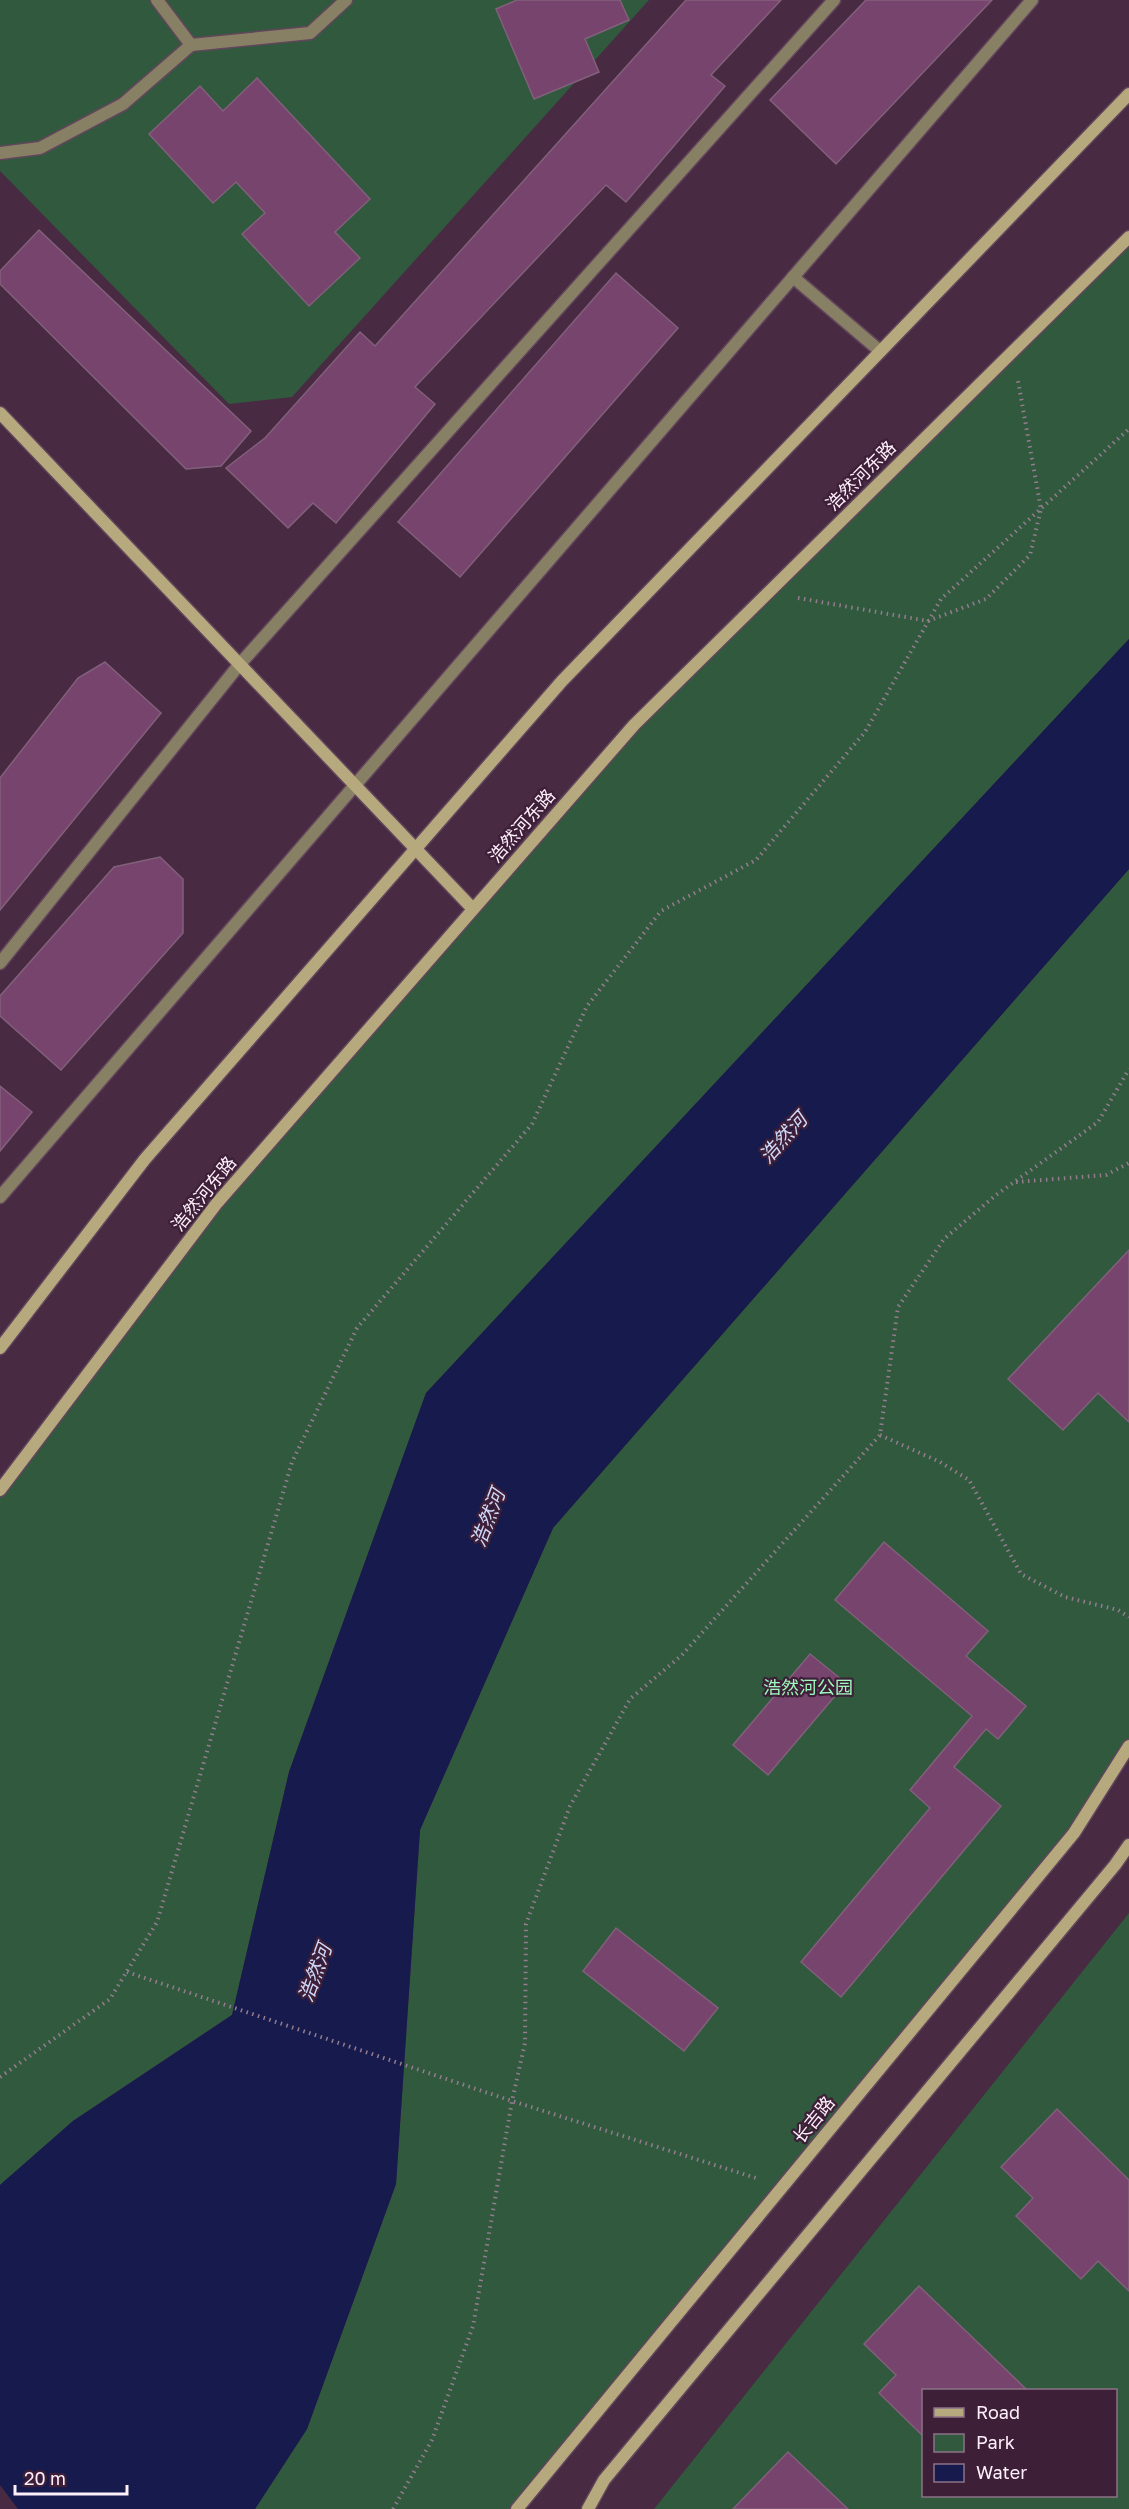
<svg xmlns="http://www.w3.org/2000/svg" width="1129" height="2509" viewBox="0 0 1129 2509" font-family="'Golos Text','Noto Sans SC',sans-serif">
<rect width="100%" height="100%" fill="#482a42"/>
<!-- green -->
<g fill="#30593e" fill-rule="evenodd">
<path d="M0,0h649l-357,397 -63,7 -229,-233z"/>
<path d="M1129,237v402l-703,754 -137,379 -57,243 -159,106 -73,64v-695l217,-287 417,-478z"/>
<path d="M1129,869v877l-55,87 -557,676h-262l52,-80 89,-245 24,-354 133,-302z"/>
<path d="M1129,1913v596h-475zM924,2390h192v106h-192z"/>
</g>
<!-- water -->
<path fill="#161a4c" d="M1129,639v230l-576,659 -133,302 -24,354 -89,245 -52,80h-237l-18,-24v-300l73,-64 159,-106 57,-243 137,-379z"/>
<!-- building -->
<g fill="#76446d" stroke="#82607b" stroke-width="1.5">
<path d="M517,0h103l9,20 -44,19 14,33 -65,27 -38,-90z"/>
<path d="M686,0h95l-70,75 14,11 -99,116 -20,-17 -191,202 20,17 -99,119 -23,-20 -25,25 -62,-60 39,-30 95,-106 15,14z"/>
<path d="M866,0h126l-156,164 -66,-64z"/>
<path d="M257,78l113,121 -35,33 25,26 -51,48 -67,-72 23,-21 -29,-31 -23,21 -64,-69 51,-48 23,25z"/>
<path d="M39,230l212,201 -30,35 -35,3 -186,-185v-13z"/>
<path d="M616,273l62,55 -218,249 -62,-55z"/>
<path d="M105,662l56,51 -161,197v-132l78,-100z"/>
<path d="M160,857l23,22v54l-122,137 -61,-54v-20l114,-129z"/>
<path d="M0,1086l32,26 -32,39z"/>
<path d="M1129,1250v172l-31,-29 -35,37 -55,-51z"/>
<path d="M884,1542l104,89 -22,25 60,50 -28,33 -12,-10 -32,38 47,39 -160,191 -40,-35 129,-154 -20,-18 62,-74 -137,-116z"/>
<path d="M810,1654l36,29 -78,92 -35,-30z"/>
<path d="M616,1928l102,80 -34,43 -101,-80z"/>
<path d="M1057,2109l72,71v111l-31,-30 -17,18 -65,-63 17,-18 -32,-31z"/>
<path d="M919,2286l108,104h-103v47l-45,-44 17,-18 -32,-31z"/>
<path d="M788,2452l60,57h-115z"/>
</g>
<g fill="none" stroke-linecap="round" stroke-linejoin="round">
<defs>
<g id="lane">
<path d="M157,0l34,45 119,-12 36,-33"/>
<path d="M0,153l40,-5 83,-44 68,-59"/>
</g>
<g id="street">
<path d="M793,277l87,74"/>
<path d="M0,963l239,-298 595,-665"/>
<path d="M0,1197l1032,-1197"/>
</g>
<g id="secondary">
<path d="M0,413l473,496"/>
<path d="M0,1348l145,-189 417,-478 567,-587"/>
<path d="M0,1490l217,-287 417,-478 495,-488"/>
<path d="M517,2509l557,-676 55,-87"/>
<path d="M588,2509l16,-29 511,-615 14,-20"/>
</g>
</defs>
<!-- lane casing -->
<use href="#lane" stroke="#62465c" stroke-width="15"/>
<!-- street casing -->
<use href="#street" stroke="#62465c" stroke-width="15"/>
<!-- secondary casing -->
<use href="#secondary" stroke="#62465c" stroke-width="15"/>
<!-- path -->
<g stroke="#947c8f" stroke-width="4" stroke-dasharray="1.5 4.5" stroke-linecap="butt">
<path d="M798,598l130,23 58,-22 44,-44 11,-46 -23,-128"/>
<path d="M1016,1182l90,-7 23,-12"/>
<path d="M880,1435l60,27 29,18 52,94 44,23 53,13 11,7"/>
<path d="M127,1972l385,129 244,77"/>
<path d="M0,2077l110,-78 47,-77 135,-460 65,-134 175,-204 55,-118 74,-95 95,-51 109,-128 76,-133 188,-170"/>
<path d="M393,2509l39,-69 41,-114 39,-225 13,-58 1,-119 44,-118 60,-107 52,-44 198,-220 18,-128 46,-68 52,-44 102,-73 31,-53"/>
</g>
<!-- lane -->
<use href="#lane" stroke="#888064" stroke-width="12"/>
<!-- street -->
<use href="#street" stroke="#888064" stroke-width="12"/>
<!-- secondary -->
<use href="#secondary" stroke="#b6a97d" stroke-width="12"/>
</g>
<g text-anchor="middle" stroke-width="4.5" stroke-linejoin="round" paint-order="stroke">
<!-- street labels -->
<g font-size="18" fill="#ffeffb" stroke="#3d2038">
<text transform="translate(861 476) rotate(-45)" y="6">浩然河东路</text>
<text transform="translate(522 826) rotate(-49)" y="6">浩然河东路</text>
<text transform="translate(204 1194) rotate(-51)" y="6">浩然河东路</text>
<text transform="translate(814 2120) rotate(-51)" y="6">长吉路</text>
</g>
<!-- park labels -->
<g font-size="18" fill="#9ff8bc" stroke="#3d2038">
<text x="808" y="1694">浩然河公园</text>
</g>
<!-- water labels -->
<g font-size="20" font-style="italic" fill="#cfd8fa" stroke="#3d2038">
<text transform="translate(783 1138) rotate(-48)" y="7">浩然河</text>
<text transform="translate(488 1518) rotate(-69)" y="7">浩然河</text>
<text transform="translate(315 1973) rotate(-70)" y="7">浩然河</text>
</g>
</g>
<!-- legend -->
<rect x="922" y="2389" width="195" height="108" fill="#3d2038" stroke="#8b7386" stroke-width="1.5"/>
<rect x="934" y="2408" width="30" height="9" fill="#b6a97d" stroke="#8b7386" stroke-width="1.5"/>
<text x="976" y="2419" font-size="18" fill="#ffeffb">Road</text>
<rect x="934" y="2434" width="30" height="18" fill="#30593e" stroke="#8b7386" stroke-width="1.5"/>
<text x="976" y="2449" font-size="18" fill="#ffeffb">Park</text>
<rect x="934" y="2464" width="30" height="18" fill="#161a4c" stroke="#8b7386" stroke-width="1.5"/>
<text x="976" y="2479" font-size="18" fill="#ffeffb">Water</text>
<!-- scale -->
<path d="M15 2485v9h112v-9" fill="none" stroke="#ffeffb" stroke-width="3"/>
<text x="24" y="2485" font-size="18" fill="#ffeffb" stroke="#3d2038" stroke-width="4.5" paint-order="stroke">20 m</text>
</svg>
